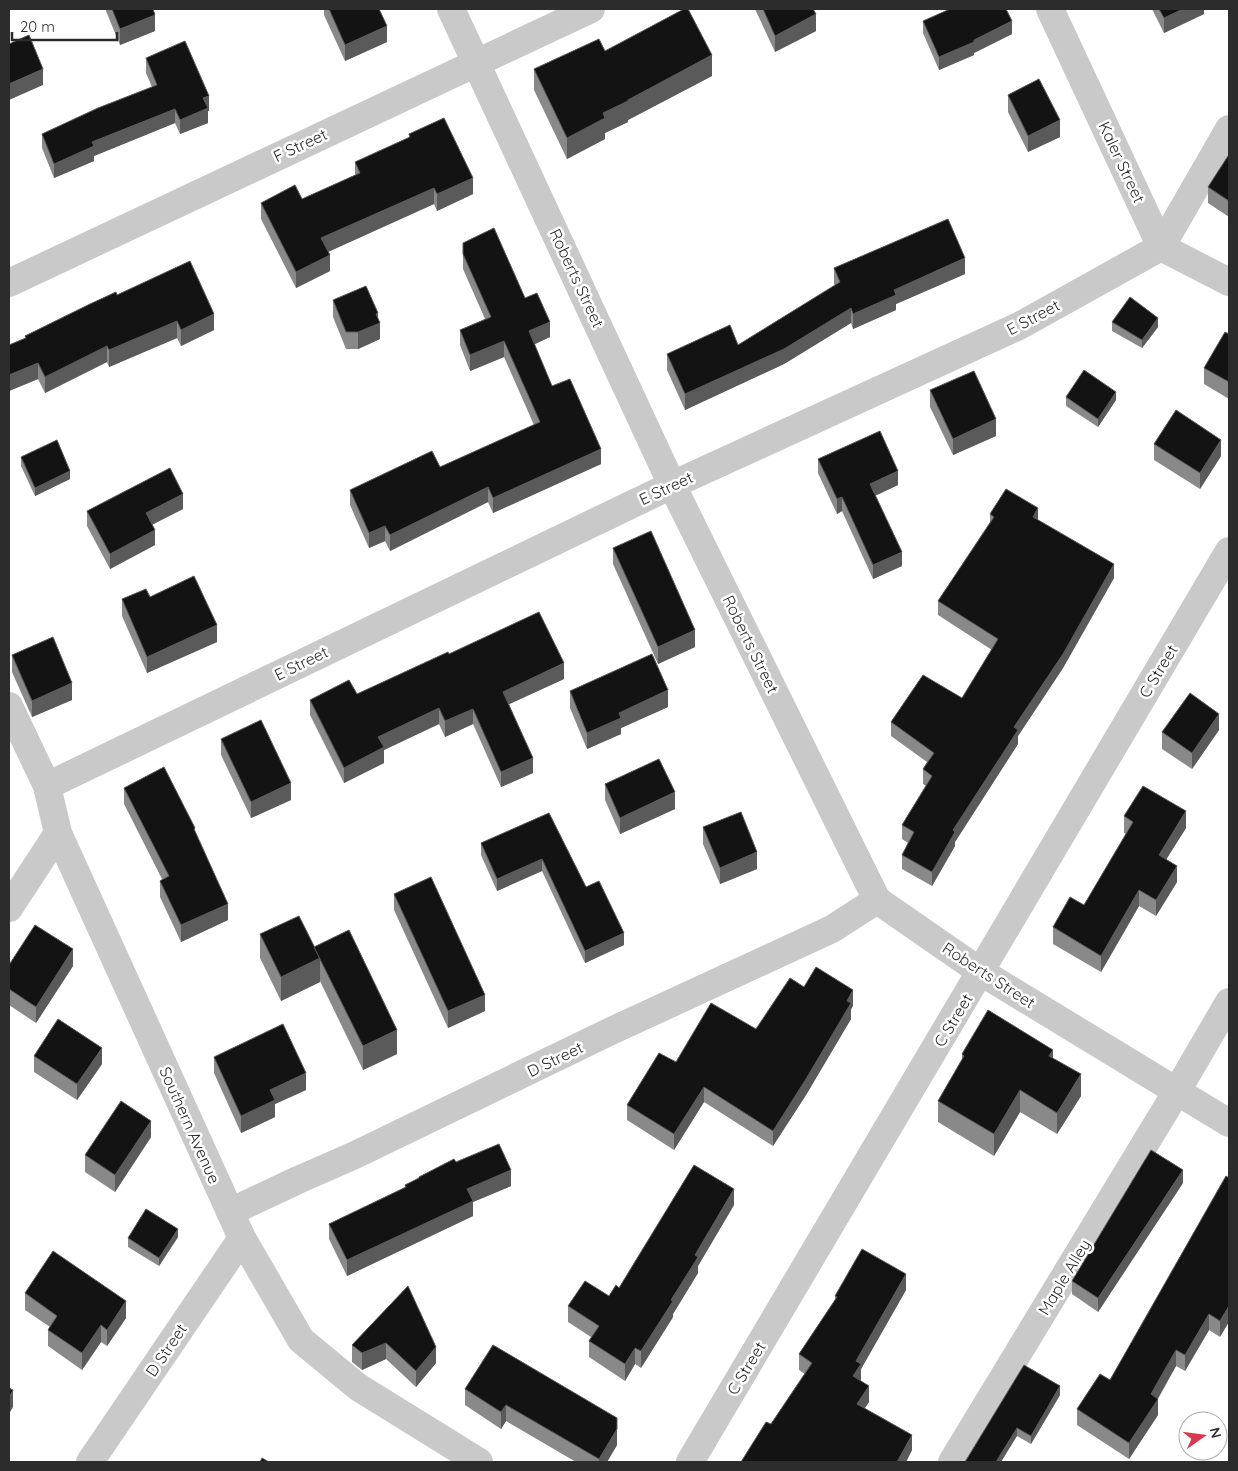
<svg xmlns="http://www.w3.org/2000/svg" width="1238" height="1471" viewBox="0 0 1238 1471" font-family="Quicksand,sans-serif">
<rect width="100%" height="100%" fill="#fff"/>
<g fill="none" stroke-linecap="round" stroke-linejoin="round">
<!-- street -->
<g stroke="#c9c9c9" stroke-width="28">
<path d="M451,9l221,476 205,415 104,72 248,151"/>
<path d="M1050,9l111,238 68,35"/>
<path d="M9,283l582,-274"/>
<path d="M9,706l38,80 11,47 184,405 59,102 57,47 121,75"/>
<path d="M47,786l625,-301 347,-159 142,-79 68,-118"/>
<path d="M9,908l49,-75"/>
<path d="M230,1212l68,-32 57,-25 254,-123 223,-103 45,-29"/>
<path d="M90,1462l152,-224"/>
<path d="M690,1462l539,-911"/>
<path d="M952,1462l225,-371 52,-89"/>
</g>
</g>
<!-- wall -->
<g fill="#898989">
<path d="M106,9h47l2,22 -35,14 -14,-34z"/>
<path d="M324,9h55l8,33 -42,19 -21,-46z"/>
<path d="M755,9h58l3,22 -41,21z"/>
<path d="M1152,9h52v5l-40,19z"/>
<path d="M923,21l89,13 -38,19v2l-35,15 -16,-37z"/>
<path d="M605,51l107,25 -84,44v2l-23,11v6l-38,20 -33,-69v-21z"/>
<path d="M146,58l63,53h-1v12l-28,11 -5,-11 -81,33v5l-40,17 -12,-30v-14l110,-47 -6,-14z"/>
<path d="M1008,95l52,42 -32,15 -20,-40z"/>
<path d="M409,134l64,60 -36,17 -3,-7 -106,48 2,19 -34,17 -35,-69v-16l41,-4 53,-24v-13l54,-24z"/>
<path d="M1229,157v60l-21,-14v-16z"/>
<path d="M463,243l62,55 25,39 -16,7 18,42 49,78 -108,49 -5,-11 -98,49 -5,-10 -16,7 -19,-43v-15l90,-23 94,-42 -30,-68 -34,14 -10,-26v-15l25,-11 -22,-50z"/>
<path d="M834,268l131,6 -69,30v6l-43,19 -2,-6 -67,41 -99,46 -18,-40v-16l71,-9 97,-59 -1,-2z"/>
<path d="M117,295l97,35 -33,16 -4,-8 -68,29 -2,-5 -62,31 -7,-14 -29,12v-46l16,-7v-2z"/>
<path d="M333,300l45,17 2,22 -22,10h-12l-13,-32z"/>
<path d="M1112,322l46,5 -16,21 -30,-17z"/>
<path d="M1229,334v65l-25,-15v-16z"/>
<path d="M930,390l66,46 -43,19 -23,-48z"/>
<path d="M1066,397l50,3 -18,27 -32,-21z"/>
<path d="M1154,444l67,12 -21,33 -46,-29z"/>
<path d="M21,457l49,22 -35,17 -14,-30z"/>
<path d="M818,459l80,26 -23,11 27,70 -29,13 -31,-68 -5,3 -19,-41z"/>
<path d="M183,509l-31,15 3,21 -45,24 -23,-43v-15z"/>
<path d="M990,514l48,6 76,58 -51,90 -45,68v8l-63,98v4l-23,40 -30,-17v-14l6,-12 -6,-4v-14l24,-39 -3,-2v-15l4,-7 -36,-26v-14l71,-24 30,-48 -54,-35v-14l52,-79z"/>
<path d="M613,548l82,99 -37,17 -45,-100z"/>
<path d="M150,597l67,45 -70,31 -25,-57v-17z"/>
<path d="M449,654l115,25 -55,25 24,69 -32,14 -28,-63 -28,13 -6,-13 -55,26v13l-40,20 -34,-68v-15l47,-6z"/>
<path d="M12,655l60,45 -40,17 -20,-45z"/>
<path d="M570,691l98,16 -47,21v6l-34,15 -17,-41z"/>
<path d="M1219,730l-27,39 -30,-20v-17z"/>
<path d="M221,739l70,61 -40,18 -30,-63z"/>
<path d="M605,784l70,25 -55,25 -15,-34z"/>
<path d="M124,788l71,43 33,89 -47,22 -21,-45v-16l2,-2 -38,-75z"/>
<path d="M549,813l37,74 38,58 -39,18 -43,-92 -45,20 -16,-36v-12z"/>
<path d="M1124,816l62,12 -20,31 11,23 -21,34 -17,-10 -38,66 -48,-28v-17l31,-22 42,-71 -2,-1z"/>
<path d="M703,827l54,42 -37,15 -17,-40z"/>
<path d="M394,894l91,117 -37,17 -54,-118z"/>
<path d="M260,934l54,14 83,106 -34,16 -43,-89v1l-39,19 -21,-43z"/>
<path d="M9,965l64,1 -37,57 -27,-18z"/>
<path d="M804,987l49,19 -2,3v10l-45,76 -33,51 -69,-44 -30,48 -47,-30v-15l49,-43 80,-33z"/>
<path d="M962,1054l91,4 28,38 -24,38 -37,-22 -26,44 -56,-34v-21l24,-41z"/>
<path d="M34,1056l68,8 -25,36 -43,-28z"/>
<path d="M214,1057l92,33 -31,14v13l-34,16 -27,-60z"/>
<path d="M151,1137l-36,55 -30,-20v-17z"/>
<path d="M456,1162l55,24 -38,16v14l-126,60 -18,-37v-15l76,-36v-3z"/>
<path d="M1226,1176l-6,161 -11,-7 -24,41 -9,-5 -18,33v16l-29,44 -52,-34v-16l33,-29z"/>
<path d="M1183,1183l-85,129 -26,-18v-13z"/>
<path d="M734,1205l-36,61v7l-25,41v3l-32,51 -6,-4 -10,17 -36,-24v-16l2,-4 -23,-15v-16l41,-10z"/>
<path d="M178,1237l-19,29 -31,-19v-9z"/>
<path d="M408,1286l28,77 -20,24 -30,-28 -24,11 -10,-8v-17z"/>
<path d="M906,1290l-45,79 -1,12 9,21 -5,6 48,42 -6,12h-165l30,-38 34,-50 -6,-4v-16l36,-54v-4z"/>
<path d="M25,1293l101,25 -19,28 -6,-4 -19,28 -34,-24v-16l2,-3 -25,-17z"/>
<path d="M465,1389l152,56 -10,17h-31l-70,-41 -5,8 -36,-24z"/>
<path d="M1060,1395l-29,49 -14,-8 -52,26z"/>
</g>
<!-- shaded-wall -->
<g fill="#5a5a5a">
<path d="M1183,9h21v5l-40,19v-15z"/>
<path d="M816,14v17l-41,21v-16z"/>
<path d="M155,15v16l-35,14v-16z"/>
<path d="M1012,21v13l-38,19v2l-35,15v-13z"/>
<path d="M387,26v16l-42,19v-16z"/>
<path d="M712,55v21l-84,44v2l-23,11v6l-38,20v-21l36,-25z"/>
<path d="M43,69v16l-34,15v-16z"/>
<path d="M209,96v15h-1v12l-28,11v-14l23,-22z"/>
<path d="M175,109v14l-81,33v5l-40,17v-14l38,-22z"/>
<path d="M1060,120v17l-32,15v-16z"/>
<path d="M473,178v16l-36,17v-17z"/>
<path d="M434,188v16l-113,51v-17z"/>
<path d="M330,255v16l-34,17v-16z"/>
<path d="M965,258v16l-69,30v6l-43,19v-15l41,-24z"/>
<path d="M851,308v15l-67,41 -99,46v-16z"/>
<path d="M378,313v11l2,-1v16l-22,10v-17z"/>
<path d="M214,314v16l-33,16v-16z"/>
<path d="M1158,318v9l-16,21v-8z"/>
<path d="M177,321v17l-68,29v-17z"/>
<path d="M550,322v15l-21,10v-16z"/>
<path d="M504,341v16l-34,14v-16z"/>
<path d="M107,346v16l-62,31v-16z"/>
<path d="M38,363v16l-29,12v-16z"/>
<path d="M1116,392v8l-18,27v-8z"/>
<path d="M996,419v17l-43,19v-16z"/>
<path d="M1221,440v16l-21,33v-16z"/>
<path d="M601,449v15l-108,49v-15z"/>
<path d="M70,471v8l-35,17v-8z"/>
<path d="M898,471v14l-28,13v-14z"/>
<path d="M488,487v15l-98,49v-16z"/>
<path d="M183,494v15l-37,19v-15z"/>
<path d="M842,497v14l-5,3v-15z"/>
<path d="M1038,508v14l-5,-5z"/>
<path d="M385,526v15l-16,7v-15z"/>
<path d="M155,530v15l-45,24v-15z"/>
<path d="M902,552v14l-29,13v-14z"/>
<path d="M1114,564v14l-51,90 -45,68v8l-63,98v4l-23,40v-14l21,-42 61,-103z"/>
<path d="M217,625v17l-70,31v-16z"/>
<path d="M695,630v17l-37,17v-17z"/>
<path d="M564,663v16l-61,28v-15z"/>
<path d="M72,683v17l-40,17v-16z"/>
<path d="M668,690v17l-47,21v6l-34,15v-16l32,-20z"/>
<path d="M439,708v16l-55,26v13l-40,20v-15l34,-31z"/>
<path d="M473,709v15l-28,13v-16z"/>
<path d="M1219,714v16l-27,39v-16z"/>
<path d="M533,758v15l-32,14v-15z"/>
<path d="M291,783v17l-40,18v-16z"/>
<path d="M675,792v17l-55,25v-16z"/>
<path d="M1186,811v17l-27,43v-16z"/>
<path d="M757,852v17l-37,15v-16z"/>
<path d="M542,859v12l-45,20v-12z"/>
<path d="M1177,866v16l-21,34v-16z"/>
<path d="M1139,890v16l-38,66v-16z"/>
<path d="M228,904v16l-47,22v-17z"/>
<path d="M624,933v12l-39,18v-12z"/>
<path d="M73,949v17l-37,57v-16z"/>
<path d="M320,958v24l-39,19v-24z"/>
<path d="M853,990v16l-2,3v10l-45,76 -33,51v-15z"/>
<path d="M485,995v16l-37,17v-17z"/>
<path d="M397,1030v24l-34,16v-24z"/>
<path d="M102,1048v16l-25,36v-16z"/>
<path d="M1053,1050v21l-4,-15z"/>
<path d="M306,1073v17l-31,14v13l-34,16v-17l29,-26z"/>
<path d="M1081,1074v22l-24,38v-21z"/>
<path d="M704,1087v15l-30,48v-16z"/>
<path d="M1020,1090v22l-26,44v-22z"/>
<path d="M151,1121v16l-36,55v-17z"/>
<path d="M511,1170v16l-38,16v14l-126,60v-16l120,-71z"/>
<path d="M1183,1170v13l-85,129v-14z"/>
<path d="M734,1189v16l-36,61v7l-25,41v3l-32,51v-17l30,-51 24,-45z"/>
<path d="M178,1229v8l-19,29v-8z"/>
<path d="M906,1274v16l-45,79v11l-8,11v-15l3,-15z"/>
<path d="M126,1301v17l-19,28v-16z"/>
<path d="M1229,1306v16l-9,15v-16z"/>
<path d="M1209,1314v16l-24,41v-16z"/>
<path d="M101,1325v17l-19,28v-17z"/>
<path d="M386,1343v16l-24,11v-17z"/>
<path d="M436,1347v16l-20,24v-16z"/>
<path d="M635,1348v16l-10,17v-17z"/>
<path d="M1176,1350v16l-22,39 4,-6v16l-29,44v-16l22,-49z"/>
<path d="M869,1386v16l-12,18v-16z"/>
<path d="M1060,1386v9l-29,49v-8z"/>
<path d="M13,1390v17l-4,7v-16z"/>
<path d="M506,1405v16l-5,8v-17z"/>
<path d="M1017,1428v8l-16,26h-5z"/>
<path d="M617,1429v16l-10,17h-8v-3z"/>
<path d="M912,1435v15l-6,12h-9z"/>
<path d="M10,1451v11h-1v-9z"/>
</g>
<!-- building -->
<g fill="#131313" stroke="#5a5a5a">
<path d="M112,9h41l2,6 -35,14z"/>
<path d="M329,9h50l8,17 -42,19z"/>
<path d="M684,9h4l24,46 -84,45v1l-25,12 2,5 -38,20 -33,-69 65,-30 6,12z"/>
<path d="M763,9h50l3,5 -41,22z"/>
<path d="M950,9h56l6,12 -38,19v2l-35,15 -16,-36z"/>
<path d="M1159,9h24l-19,9z"/>
<path d="M29,35l14,34 -34,15v-40z"/>
<path d="M185,41l24,55 -6,2 5,10 -28,12 -5,-11 -83,33 2,4 -40,18 -12,-30 56,-26 59,-23 -11,-27z"/>
<path d="M1039,79l21,41 -32,16 -20,-41z"/>
<path d="M444,118l29,60 -36,16 -3,-6 -113,50 9,17 -34,17 -35,-69 34,-18 7,14 58,-26 -5,-11 55,-25 -1,-3z"/>
<path d="M1228,156l1,1v44l-21,-14z"/>
<path d="M948,219l17,39 -71,32 2,5 -43,19 -2,-6 -67,41 -99,45 -18,-40 63,-29 8,20 102,-63 -6,-14z"/>
<path d="M494,228l31,70 12,-5 13,29 -21,9 23,55 18,-7 31,70 -108,49 -5,-11 -98,48 -5,-9 -16,7 -19,-43 82,-39 8,16 100,-45 -36,-81 -34,14 -10,-25 31,-13 -28,-63v-11z"/>
<path d="M190,261l24,53 -33,16 -4,-9 -68,29 -2,-4 -62,31 -7,-14 -29,12v-30l17,-7 -1,-2 65,-32 26,-12 1,3z"/>
<path d="M366,286l12,27 -2,1 4,9 -22,9h-12l-13,-32z"/>
<path d="M1130,297l28,21 -16,22 -30,-18z"/>
<path d="M1225,332l4,2v48l-25,-14z"/>
<path d="M1084,370l32,22 -18,27 -32,-22z"/>
<path d="M974,371l22,48 -43,20 -23,-49z"/>
<path d="M1176,410l45,30 -21,33 -46,-29z"/>
<path d="M880,431l18,40 -28,13 32,68 -29,13 -31,-68 -5,2 -19,-40z"/>
<path d="M57,440l13,31 -35,17 -14,-31z"/>
<path d="M170,468l13,26 -37,19 9,17 -45,24 -23,-43z"/>
<path d="M1006,489l32,19 -5,9 81,47 -51,90 -49,73 4,3 -65,100 2,2 -23,40 -30,-17 12,-23 -12,-7 30,-49 -9,-7 11,-16 -43,-31 32,-47 39,23 36,-59 -60,-38 56,-84 -4,-3z"/>
<path d="M651,531l44,99 -37,17 -45,-99z"/>
<path d="M194,576l23,49 -70,32 -25,-58 24,-10 4,8z"/>
<path d="M539,612l25,51 -61,29 30,66 -32,14 -28,-63 -28,12 -6,-13 -61,29 6,10 -40,21 -34,-68 39,-20 8,14 91,-42 1,2z"/>
<path d="M53,637l19,46 -40,18 -20,-46z"/>
<path d="M652,654l16,36 -49,23 2,5 -34,15 -17,-42z"/>
<path d="M1190,693l29,21 -27,39 -30,-21z"/>
<path d="M261,720l30,63 -40,19 -30,-63z"/>
<path d="M659,759l16,33 -55,26 -15,-34z"/>
<path d="M164,767l31,61 -1,1 34,75 -47,21 -21,-44 9,-5 -45,-88z"/>
<path d="M1143,786l43,25 -27,44 18,11 -21,34 -17,-10 -38,66 -48,-29 17,-30 14,8 49,-83 -9,-6z"/>
<path d="M741,812l16,40 -37,16 -17,-41z"/>
<path d="M549,813l37,74 13,-6 25,52 -39,18 -43,-92 -45,20 -16,-36z"/>
<path d="M431,877l54,118 -37,16 -54,-117z"/>
<path d="M299,916l21,42 -39,19 -21,-43z"/>
<path d="M35,925l38,24 -37,58 -27,-18v-24z"/>
<path d="M349,930l48,100 -34,16 -49,-99z"/>
<path d="M816,967l37,23 -6,11 4,2 -45,76 -33,52 -69,-44 -30,47 -47,-29 32,-52 17,9 35,-59 45,26 34,-51 14,9z"/>
<path d="M988,1010l65,40 -4,6 32,18 -24,39 -37,-23 -26,44 -56,-33 26,-45 -2,-2z"/>
<path d="M58,1019l44,29 -25,36 -43,-28z"/>
<path d="M283,1024l23,49 -36,17 5,10 -34,16 -27,-59z"/>
<path d="M121,1101l30,20 -36,54 -30,-20z"/>
<path d="M499,1144l12,26 -44,19 6,12 -126,59 -18,-36 77,-37 -1,-2 14,-7v-1l35,-18 2,3z"/>
<path d="M1151,1150l32,20 -85,128 -26,-17z"/>
<path d="M694,1165l40,24 -39,66 3,2 -27,43 2,1 -32,50 -6,-3 -10,16 -36,-23 10,-15 -31,-20 17,-25 24,15 7,-11 3,3z"/>
<path d="M1226,1176l3,2v94l-1,1 1,1v32l-9,15 -11,-7 -24,41 -9,-5 -25,44 7,5 -29,44 -52,-34 23,-35 10,6z"/>
<path d="M146,1209l32,20 -19,29 -31,-20z"/>
<path d="M862,1249l44,25 -50,87 5,3 -8,12 16,10 -12,18 55,31 -15,27h-156l25,-40 5,2 41,-61 -13,-9 38,-57 -2,-1z"/>
<path d="M53,1251l73,50 -19,29 -6,-5 -19,28 -34,-23 9,-14 -32,-23z"/>
<path d="M408,1286l28,61 -20,24 -30,-28 -24,10 -10,-8z"/>
<path d="M493,1345l124,73v11l-18,30 -93,-54 -5,7 -36,-23z"/>
<path d="M1024,1365l36,21 -29,50 -14,-8 -21,34h-31z"/>
<path d="M9,1388l4,2 -4,8z"/>
<path d="M262,1458l7,4h-9z"/>
</g>
<g text-anchor="middle" stroke-width="5" stroke-linejoin="round" paint-order="stroke">
<!-- street labels -->
<g font-size="16" fill="#2c2c2c" stroke="#fff">
<text transform="translate(300 145) rotate(-25)" y="6">F Street</text>
<text transform="translate(1122 162) rotate(65)" y="6">Kaler Street</text>
<text transform="translate(577 278) rotate(65)" y="6">Roberts Street</text>
<text transform="translate(1033 317) rotate(-28)" y="6">E Street</text>
<text transform="translate(666 488) rotate(-25)" y="6">E Street</text>
<text transform="translate(751 644) rotate(64)" y="6">Roberts Street</text>
<text transform="translate(301 663) rotate(-26)" y="6">E Street</text>
<text transform="translate(1158 671) rotate(-59)" y="6">C Street</text>
<text transform="translate(989 975) rotate(33)" y="6">Roberts Street</text>
<text transform="translate(953 1020) rotate(-59)" y="6">C Street</text>
<text transform="translate(555 1059) rotate(-26)" y="6">D Street</text>
<text transform="translate(190 1125) rotate(66)" y="6">Southern Avenue</text>
<text transform="translate(1064 1277) rotate(-59)" y="6">Maple Alley</text>
<text transform="translate(166 1350) rotate(-56)" y="6">D Street</text>
<text transform="translate(746 1368) rotate(-59)" y="6">C Street</text>
</g>
</g>
<!-- border -->
<rect width="1238" height="1471" fill="none" stroke="#2c2c2c" stroke-width="20"/>
<!-- north arrow -->
<g transform="translate(1203 1436) rotate(76)"><circle r="24" fill="#ffffff" stroke="#ababab"/>
<path d="M0-4L9 19L0 12L-9 19Z" fill="#d83950"/>
<text y="-8" font-size="14" font-weight="bold" text-anchor="middle" fill="#2c2c2c">N</text>
</g>
<!-- scale -->
<path d="M12 32v8h105v-8" fill="none" stroke="#2c2c2c" stroke-width="2.5"/>
<text x="20" y="32" font-size="15" fill="#2c2c2c" stroke="#ffffff" stroke-width="4" paint-order="stroke">20 m</text>
</svg>
